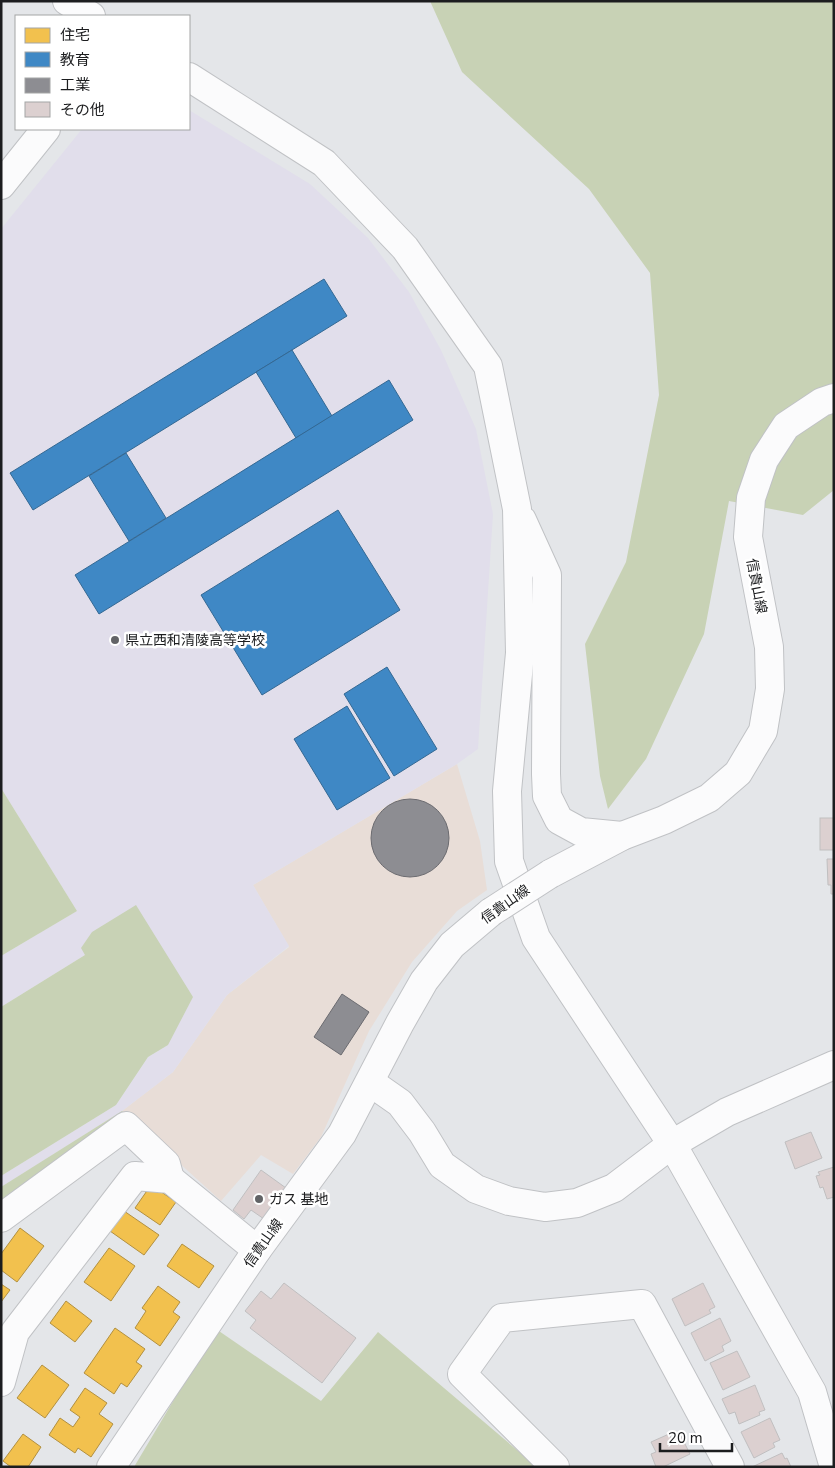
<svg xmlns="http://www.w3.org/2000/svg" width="835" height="1468" viewBox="0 0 835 1468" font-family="'Nunito Sans','Noto Sans JP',sans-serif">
<rect width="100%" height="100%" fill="#e4e6e9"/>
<!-- industrial -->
<path fill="#e8ddd7" d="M457,764l23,77 7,49 -30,21 -45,51 -43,69 -48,106 -28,37 -32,-19 -40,46 -99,-90 51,-39 54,-77 62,-48 -36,-62z"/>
<!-- education -->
<g fill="#e1deeb" fill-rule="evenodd">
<path d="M189,110l121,74 58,54 41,54 32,58 35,79 17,85 -15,235 -21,15 -204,121 36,61 -62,49 -54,77 -51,39 -121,76v-11l115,-71 32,-48 20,-12 -83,-90 -84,52v-51l76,-45 -76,-123v-559l81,-100h107zM324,279l23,37 -55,34 40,66 57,-36 24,39 -314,195 -24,-39 54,-34 -40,-65 -56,34 -23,-37zM338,510l62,100 -138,85 -61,-100zM387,667l50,82 -43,27 -50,-82zM347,707l43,71 -53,32 -43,-71z"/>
<path d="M256,372l40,66 -130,80 -40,-65z"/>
</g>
<!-- green -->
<g fill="#c8d2b5">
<path d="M430,1h404v489l-31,25 -74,-14 -25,133 -58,125 -38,50 -8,-33 -15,-132 41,-82 33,-167 -9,-122 -61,-84 -127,-117z"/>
<path d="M1,788l76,123 -76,45z"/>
<path d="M136,905l57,92 -25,48 -20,12 -32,48 -115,71v-169l84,-52 -4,-7 11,-16z"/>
<path d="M122,1111l9,8 -130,85v-17z"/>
<path d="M216,1329l105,72 57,-69 159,135h-403z"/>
</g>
<!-- homes -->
<g fill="#f2c14e" stroke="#b29040">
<path d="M151,1185l25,17 -16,23 -25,-17z"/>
<path d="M124,1211l35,24 -15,20 -34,-24z"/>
<path d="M20,1228l24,18 -27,36 -16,-12v-16z"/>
<path d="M182,1244l32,22 -15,22 -32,-22z"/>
<path d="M109,1248l26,18 -24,35 -27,-19z"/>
<path d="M1,1284l9,6 -9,12z"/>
<path d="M158,1286l22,16 -7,10 7,5 -20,29 -25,-18 11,-17 -4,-3z"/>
<path d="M66,1301l26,20 -17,21 -25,-19z"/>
<path d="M115,1328l30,21 -9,13 6,4 -15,21 -6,-4 -7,11 -30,-21z"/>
<path d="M42,1365l27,20 -24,33 -28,-20z"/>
<path d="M85,1388l22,15 -8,11 14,10 -22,33 -13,-9 -3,5 -26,-18 11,-17 13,9 7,-10 -10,-7z"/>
<path d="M23,1434l18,13 -13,20h-17l-8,-6z"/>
</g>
<!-- schools -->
<g fill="#3f88c5" stroke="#346893">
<path d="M324,279l23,37 -314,194 -23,-37z"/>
<path d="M292,350l40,66 -36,22 -40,-66z"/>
<path d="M389,380l24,40 -314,194 -24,-39z"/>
<path d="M126,453l40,65 -37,23 -40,-65z"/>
<path d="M338,510l62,100 -138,85 -61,-100z"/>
<path d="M387,667l50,82 -43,27 -50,-82z"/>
<path d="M347,706l43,72 -53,32 -43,-71z"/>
</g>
<!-- industry -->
<g fill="#8d8d92" stroke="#6b6b70">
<circle cx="410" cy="838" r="39"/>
<path d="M342,994l27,18 -28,43 -27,-18z"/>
</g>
<!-- building -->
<g fill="#dcd0d0" stroke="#c0bfc0">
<rect x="820" y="818" width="14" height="32"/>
<path d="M827,859h7v35h-3v-9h-3z"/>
<path d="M811,1132l11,26 -27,11 -10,-27z"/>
<path d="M834,1167v30l-7,2 -4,-12 -3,1 -4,-12 4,-1 -2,-3z"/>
<path d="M261,1170l25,18 -22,31 -13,-9 -7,9 -11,-9z"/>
<path d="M284,1283l72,55 -34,45 -72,-55 6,-8 -11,-9 16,-20 10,8z"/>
<path d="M703,1283l12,24 -6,3 2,3 -26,13 -13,-27z"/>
<path d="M720,1318l11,23 -9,5 2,5 -19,10 -14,-28z"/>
<path d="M737,1351l13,26 -27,13 -13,-27z"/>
<path d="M755,1385l10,25 -6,2 1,3 -21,9 -4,-12 -6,2 -7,-15z"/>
<path d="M770,1418l10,22 -7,3 2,4 -21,11 -13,-26z"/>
<path d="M669,1434l2,4 9,-4 10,20 -27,13h-7l-5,-13 5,-2 -5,-10z"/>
<path d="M782,1453l3,6 2,-1 4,9h-39z"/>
</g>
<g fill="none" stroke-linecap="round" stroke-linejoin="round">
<defs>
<g id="minor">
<path d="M67,1l24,15"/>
<path d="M189,77l135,86 81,85 83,118 29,143 3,144 -13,138 2,70 27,77 136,206 140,248 22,75"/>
<path d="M1,185l45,-56"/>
<path d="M522,520l25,55 -1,199 1,22 12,24 22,12 41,4"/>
<path d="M370,1082l30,21 22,29 20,33 34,24 33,12 36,6 32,-4 37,-15 58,-44 55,-32 107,-47"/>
<path d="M1,1218l125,-92 40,38 4,15"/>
<path d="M1,1382l14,-50 120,-156 35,3 87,71"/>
<path d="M555,1467l-93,-93 40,-56 140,-14 88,163"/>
</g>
<g id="major">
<path d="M550,874l72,-38 42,-16 45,-22 29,-25 25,-42 7,-42 -1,-42 -21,-110 3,-39 13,-38 22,-34 36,-24 12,-4"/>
<path d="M111,1467l146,-217 85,-116 58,-111 24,-42 28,-36 39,-33"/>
</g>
</defs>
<!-- minor casing -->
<use href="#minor" stroke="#c0c2c5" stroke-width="30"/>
<!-- major casing -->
<use href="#major" stroke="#c0c2c5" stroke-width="30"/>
<!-- minor -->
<use href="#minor" stroke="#fbfbfc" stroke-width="28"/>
<!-- major -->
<use href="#major" stroke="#fbfbfc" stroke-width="28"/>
<defs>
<path id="major-bridge" d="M491,912l59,-38"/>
</defs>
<!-- major-bridge casing -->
<use href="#major-bridge" stroke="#c0c2c5" stroke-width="30" stroke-linecap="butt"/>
<!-- major-bridge -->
<use href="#major-bridge" stroke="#fbfbfc" stroke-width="28"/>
</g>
<!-- markers -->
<g fill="#626366" stroke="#fff" stroke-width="2">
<circle cx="115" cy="640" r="5"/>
<circle cx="259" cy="1199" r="5"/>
</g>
<g text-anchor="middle" stroke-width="5" stroke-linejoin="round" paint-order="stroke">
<!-- street labels -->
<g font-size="14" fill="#1c1d1f" stroke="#fff">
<text transform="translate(757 586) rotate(79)" y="5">信貴山線</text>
<text transform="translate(505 904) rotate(-35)" y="5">信貴山線</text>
<text transform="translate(263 1243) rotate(-55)" y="5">信貴山線</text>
</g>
<!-- poi labels -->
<g font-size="14" fill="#1c1d1f" stroke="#fff" text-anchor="start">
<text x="125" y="645">県立西和清陵高等学校</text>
<text x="269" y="1204">ガス 基地</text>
</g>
</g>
<!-- border -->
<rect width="835" height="1468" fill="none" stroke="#1c1d1f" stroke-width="5"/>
<!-- legend -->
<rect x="15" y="15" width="175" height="115" fill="#ffffff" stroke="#a4a5a5"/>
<rect x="25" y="28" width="25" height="15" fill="#f2c14e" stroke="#a4a5a5"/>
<text x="60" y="40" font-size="15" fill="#1c1d1f">住宅</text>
<rect x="25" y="52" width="25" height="15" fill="#3f88c5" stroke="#a4a5a5"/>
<text x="60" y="65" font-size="15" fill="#1c1d1f">教育</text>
<rect x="25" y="78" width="25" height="15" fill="#8d8d92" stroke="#a4a5a5"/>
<text x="60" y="90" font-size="15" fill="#1c1d1f">工業</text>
<rect x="25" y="102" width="25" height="15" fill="#dcd0d0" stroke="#a4a5a5"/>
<text x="60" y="115" font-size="15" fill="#1c1d1f">その他</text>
<!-- scale -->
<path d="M660 1443v8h72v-8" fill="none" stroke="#1c1d1f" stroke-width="2.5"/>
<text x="668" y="1443" font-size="15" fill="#1c1d1f" stroke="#ffffff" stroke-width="4" paint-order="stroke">20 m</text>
</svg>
